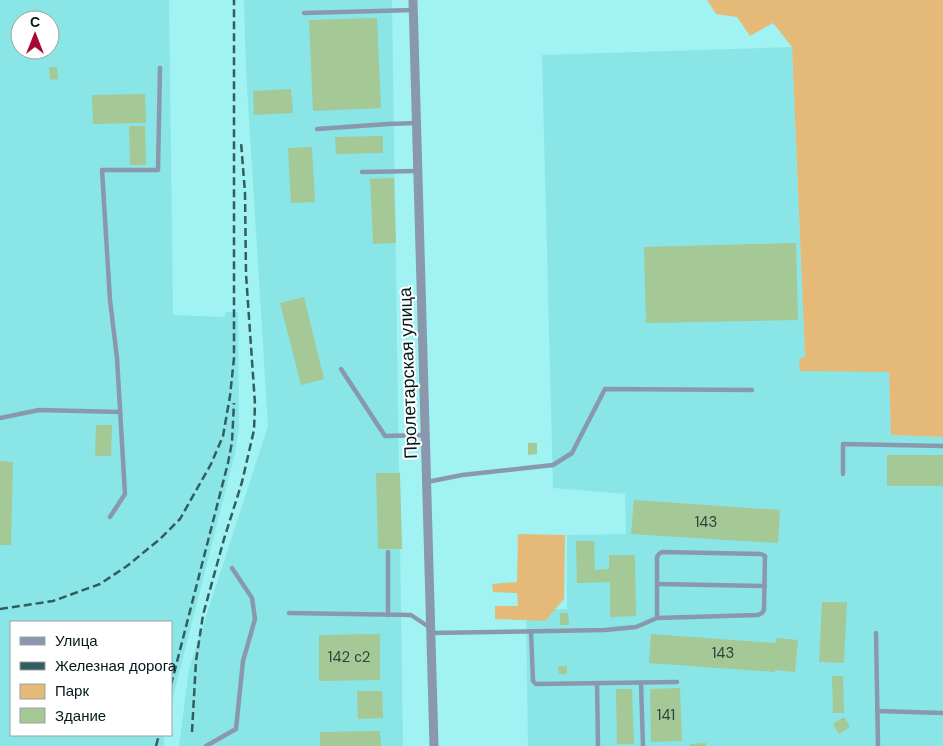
<svg xmlns="http://www.w3.org/2000/svg" width="943" height="746" viewBox="0 0 943 746" font-family="'DM Sans',sans-serif">
<rect width="100%" height="100%" fill="#a1f2f3"/>
<!-- built -->
<g fill="#8ae5e6" fill-rule="evenodd">
<path d="M0,0h169l4,315 52,2v-5h13l1,116 -4,25 -64,252v-83h-160v113h153v11h-164zM20,20h30v30h-30z"/>
<path d="M244,0h148l11,746h-224l10,-77 79,-243 -22,-356z"/>
<path d="M792,47l13,310 84,15 2,63 52,2v309h-415l-2,-137h41v-74l59,-1 -1,-40 -72,-6 -11,-433z"/>
</g>
<!-- green -->
<g fill="#e5ba79">
<path d="M707,0h236v437l-52,-2 -2,-63 -89,-1 -1,-12 6,-2 -13,-310 -19,-24 -23,13 -13,-19 -21,-3z"/>
<path d="M518,534l47,1 -1,64 -19,22 -50,-2v-13h23l-1,-13 -24,-1 -1,-8 25,-2z"/>
</g>
<!-- building -->
<g fill="#a4c896">
<path d="M377,18l4,90 -68,3 -4,-91z"/>
<path d="M49,67h8l1,12 -8,1z"/>
<path d="M291,89l2,24 -39,2 -1,-24z"/>
<path d="M145,94l1,29 -53,1 -1,-29z"/>
<path d="M129,126h16l1,39h-16z"/>
<path d="M383,136v17l-47,1 -1,-17z"/>
<path d="M312,147l3,55 -24,1 -3,-55z"/>
<path d="M394,178l2,65 -23,1 -3,-65z"/>
<path d="M796,243l2,77 -152,3 -2,-76z"/>
<path d="M304,297l20,82 -23,6 -21,-82z"/>
<path d="M96,425h16l-1,31h-16z"/>
<path d="M528,443h9v11l-9,1z"/>
<rect x="887" y="455" width="56" height="31"/>
<path d="M0,461l13,1 -2,83h-11z"/>
<path d="M376,473h24l2,76h-24z"/>
<path d="M634,500l146,10 -2,33 -147,-9z"/>
<path d="M576,541h18l1,29 14,-1v-14h26l1,61 -26,1v-35l-33,1z"/>
<path d="M822,602h25l-3,61 -25,-1z"/>
<path d="M560,613h8l1,12h-9z"/>
<path d="M380,634v46l-61,1v-46z"/>
<path d="M651,634l125,9v-5l22,2 -3,32 -20,-2v2l-126,-9z"/>
<path d="M558,666h9v8h-8z"/>
<path d="M832,676h11l1,37h-11z"/>
<path d="M680,688l2,53 -31,1 -1,-53z"/>
<path d="M616,689h16l2,55h-17z"/>
<path d="M357,691h25l1,27 -25,1z"/>
<path d="M844,717l6,10 -11,7 -6,-10z"/>
<path d="M380,731l1,15h-61v-14z"/>
<path d="M706,743v3h-16v-2z"/>
</g>
<g fill="none" stroke-linecap="round" stroke-linejoin="round">
<!-- lane -->
<g stroke="#8998ad" stroke-width="4.5">
<path d="M304,13l110,-3"/>
<path d="M317,129l71,-5 29,-1"/>
<path d="M362,172l56,-1"/>
<path d="M341,369l44,67 40,-1"/>
<path d="M0,418l39,-8 81,2"/>
<path d="M843,474v-30l100,2"/>
<path d="M427,482l35,-7 91,-10 19,-12 33,-64 147,1"/>
<path d="M110,517l15,-23 -8,-136 -7,-58 -8,-130h56l2,-102"/>
<path d="M388,552v63"/>
<path d="M657,584l108,2"/>
<path d="M289,613l122,2 18,12"/>
<path d="M531,631l2,50 3,3 141,-2"/>
<path d="M431,633l174,-3 31,-3 21,-9 101,-3 4,-2 2,-3 1,-54 -4,-2 -99,-2 -3,2 -2,3v61"/>
<path d="M876,633l2,113"/>
<path d="M597,683l1,63"/>
<path d="M641,683l2,63"/>
<path d="M877,711l66,2"/>
<path d="M206,746l30,-17 7,-68 12,-42 -3,-21 -20,-30"/>
</g>
<!-- street -->
<path stroke="#8998ad" stroke-width="9" d="M413,0l21,746"/>
<!-- rail -->
<g stroke="#335d5e" stroke-width="2.5" stroke-dasharray="8 4" stroke-linecap="butt">
<path d="M0,609l53,-8 47,-17 27,-18 33,-27 20,-20 31,-55 12,-28 7,-40 4,-38v-358"/>
<path d="M171,685l57,-222 4,-21 2,-39"/>
<path d="M192,732l4,-71 7,-46 21,-76 18,-57 12,-52 1,-26 -9,-130 -1,-81 -4,-51"/>
<path d="M156,746l3,-11"/>
</g>
</g>
<g text-anchor="middle" stroke-width="4" stroke-linejoin="round" paint-order="stroke">
<!-- number labels -->
<g font-size="15" fill="#2a4539">
<text x="706" y="527">143</text>
<text x="723" y="658">143</text>
<text x="349" y="662">142 с2</text>
<text x="666" y="720">141</text>
</g>
<!-- street labels -->
<g font-size="18" fill="#01191a" stroke="#fff">
<text transform="translate(408 373) rotate(-92)" y="6">Пролетарская улица</text>
</g>
</g>
<!-- legend -->
<rect x="10" y="621" width="162" height="115" fill="#ffffff" stroke="#99a3a3"/>
<rect x="20" y="637" width="25" height="8" fill="#8998ad" stroke="#99a3a3"/>
<text x="55" y="646" font-size="15" fill="#01191a">Улица</text>
<rect x="20" y="662" width="25" height="8" fill="#335d5e" stroke="#99a3a3"/>
<text x="55" y="671" font-size="15" fill="#01191a">Железная дорога</text>
<rect x="20" y="684" width="25" height="15" fill="#e5ba79" stroke="#99a3a3"/>
<text x="55" y="696" font-size="15" fill="#01191a">Парк</text>
<rect x="20" y="708" width="25" height="15" fill="#a4c896" stroke="#99a3a3"/>
<text x="55" y="721" font-size="15" fill="#01191a">Здание</text>
<!-- north arrow -->
<g transform="translate(35 35)"><circle r="24" fill="#ffffff" stroke="#99a3a3"/>
<path d="M0-4L9 19L0 12L-9 19Z" fill="#a50932"/>
<text y="-8" font-size="14" font-weight="bold" text-anchor="middle" fill="#01191a">С</text>
</g>
</svg>
